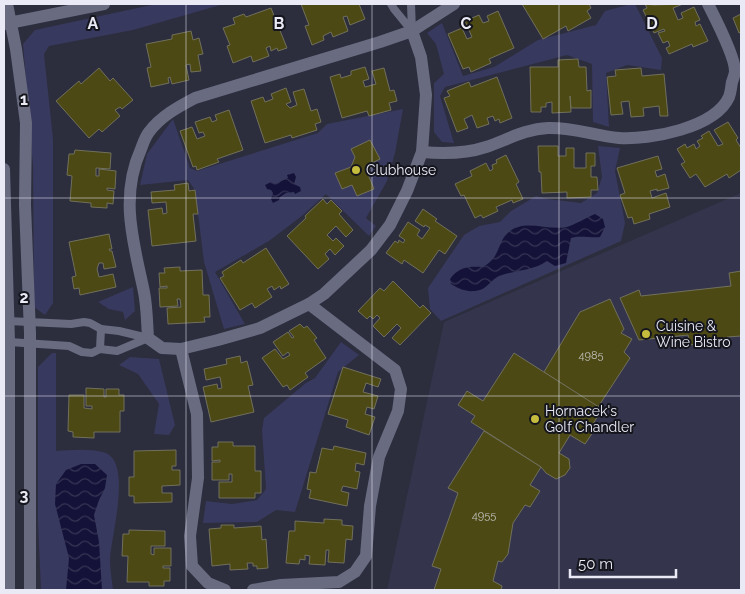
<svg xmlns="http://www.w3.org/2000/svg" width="745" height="594" viewBox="0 0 745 594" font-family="Raleway,sans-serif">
<defs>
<pattern id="water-waves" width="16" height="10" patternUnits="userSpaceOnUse" patternTransform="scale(1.25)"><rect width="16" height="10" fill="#141238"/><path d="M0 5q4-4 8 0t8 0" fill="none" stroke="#363555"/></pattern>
</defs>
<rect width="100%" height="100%" fill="#2c2d3d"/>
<!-- built -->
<path fill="#34354c" d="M741,193v397h-354l57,-268z"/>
<!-- grass -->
<g fill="#38395e">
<path d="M156,4h68l-91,26 -84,16 -5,8 9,85v164l-8,12 -11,-8 -1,-141 -10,-122 12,-14z"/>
<path d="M631,4h4l27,54 -1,12 -34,-5 -21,8 3,54 -16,-5 -1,-58 -25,-9 -122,32 -5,9 14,47 -12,-1 -8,-10v-49l10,-9 -8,-30 -9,-11 15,-10 21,53 31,-9 44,-27 58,-15 9,-14z"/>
<path d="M403,109l-8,44 -8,28 -21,37 10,8 -7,10 -43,-42 -23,21 -34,26 -54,31 30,52 -21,5 -20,-67 -9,-72 -7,-10 -48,5 7,-31 26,-35 17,49 7,3 121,-38 9,-9z"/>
<path d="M598,146l22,2 -5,23 10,52 -4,18 -180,80 -11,-12 -2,-21 36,-53 15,-9 21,-4 11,-11 25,-15 12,3 33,4 16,-10 5,-16z"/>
<path d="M133,287l2,24 -10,9 -2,-8 -14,-3 -11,-7z"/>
<path d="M341,342l18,13 -21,17 -43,140 -19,-2 -19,12 -54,1 3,-22 26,3 25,-4 9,-11 -4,-59 2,-12 42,-35 9,-5z"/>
<path d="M52,353h4v98c14,-1 36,-3 50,2 26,11 5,84 4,106 0,11 2,21 3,31h-72l-3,-67v-156z"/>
<path d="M130,357l29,2 16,66 -6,10 -15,-1 5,-30 -21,-30 -19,-9z"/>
</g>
<!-- water -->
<g fill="url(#water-waves)">
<path d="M294,173l2,4 -2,7 6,3 1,4 -6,3 -1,-2 -8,1 -6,4 -1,3 -6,3 -2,-4 2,-6 -2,-3 -4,-1 -2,-4 6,-3 4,2 13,-6 -1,-3z"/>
<path d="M595,214l8,5 2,8 -5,10c-10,1 -21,-2 -29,1l-5,25 -11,3 -8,-5c-14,10 -32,9 -48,15 -7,3 -12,12 -19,14 -12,3 -19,0 -29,-6l-1,-5c8,-12 19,-13 33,-12 5,-3 11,-8 13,-13 5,-9 5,-16 14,-23 16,-12 38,0 57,-4 9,-3 19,-9 28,-13z"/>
<path d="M81,464h14l12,11 -2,13 -6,12 -5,15 5,27 3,48h-36l3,-32 -14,-54 1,-20 10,-14z"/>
</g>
<!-- building -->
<g fill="#4c4914" stroke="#71705c">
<path d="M301,4h58l6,15 -15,6 -3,-9 -4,1 5,14 -15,6 -2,-5 -8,4 1,4 -12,5 -7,-19 4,-1z"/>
<path d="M522,4h67l2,4 -4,3 4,7 -23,13 -2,-5 -23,13z"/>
<path d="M645,4l9,1 29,-1 -10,4 5,12 5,-2 -2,-5 13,-6 6,13 -5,2 1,4 4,-2 8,17 -15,6 -1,-3 -23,10 -3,-6 4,-2 -2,-5 -5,2 -5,-10 7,-2 -1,-2 -10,4 -11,-23 4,-2z"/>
<path d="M271,8l16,40 -9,3 -1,-3 -6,3 -1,-5 -4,2 3,8 -16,6 -2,-6 -18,7 -6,-17 3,-1 -7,-17 12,-4 -2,-6 11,-4 2,3z"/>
<path d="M498,11l16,37 -25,11 2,4 -20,9 -2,-5 -6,2 -15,-35 14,-6 5,11 5,-2 -7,-16 14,-6 4,8 6,-2 -2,-5z"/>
<path d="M741,14v18l-2,1 -6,-15z"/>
<path d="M191,31l2,9 6,-2 4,16 -5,1 3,16 -10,1 -1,-8 -4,1 3,15 -17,4 -2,-7 -2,1 1,5 -18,4 -4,-19 4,-1 -5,-23 26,-5v-4z"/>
<path d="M578,59l1,8h7l1,24 4,-1v18h-20l-1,-12 1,16 -19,1v-11l-6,1v4h-5v5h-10l-1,-45h28v-7z"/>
<path d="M365,67l4,12 -6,2 2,6 11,-3 -4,-13 12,-3 6,23 4,-1 3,11 -8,2 2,7 -22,6 -2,-5 -25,7 -12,-41 10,-3 1,4 10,-3v-4z"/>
<path d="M99,68l11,13 3,-3 20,22 -11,9 -2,-2 -5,3 5,6 -18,16 -3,-3 -10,9 -33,-37 23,-20 2,3z"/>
<path d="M641,68l1,8 22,-2 4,42h-8l-1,-10 -16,2 1,8 -13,1 -2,-16 -8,1 2,12 -12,1 -4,-38 9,-1 -1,-6z"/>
<path d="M497,77l15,41 -12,5 -1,-4 -4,2 -2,-5 -6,2 2,6 -12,4 -5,-13 -8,4 4,9 -11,4 -13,-34 6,-2 -3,-5 22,-9 2,5z"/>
<path d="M286,88l5,14 -5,2 4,4 7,-3 -4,-13 11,-3 7,22 6,-2 4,13 -6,2 2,6 -25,8 -1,-3 -26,8 -14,-42 12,-4 2,5 8,-3 -2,-5z"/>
<path d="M229,110l14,40 -26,9 2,3 -22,8 -1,-4 -3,1 -13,-36 12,-4 5,12 8,-3 -2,-4 -4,1 -4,-11 15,-5 2,5 5,-2 -2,-5z"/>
<path d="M728,122l10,16 -2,2 5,8v22l-12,8 -2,-4 -22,13 -9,-13 -6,4 -9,-14 4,-2 -8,-13 8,-5 2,4 7,-4 2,5 4,-3 -3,-5 6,-3 -2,-2 8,-5 9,15 5,-2 -9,-14z"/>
<path d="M370,140l10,19 -8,4 -4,11 6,15 -17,7 -5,-11 -10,4 -7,-16 16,-6 4,-10 -4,-8z"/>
<path d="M538,146h20v10h8v-8h8v20h12v-15h9v13h-4v11h6l1,13h-7v7l-24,1v-6l-25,1 -1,-21h-2z"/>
<path d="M75,150l36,3 -1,16 -14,-1v8h3v-7l17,2 -1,18 -8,-1v2l7,1 -1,13 -6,-1v5l-16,-1v-4l-21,-2 2,-25 -5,-1 2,-21h5z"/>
<path d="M506,155l13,27 -3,2 7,15 -10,4 -1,-3 -16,7 2,4 -15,7 -2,-3 -6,3 -11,-23 -3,1 -6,-12 17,-8 -2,-5 16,-8 4,8 3,-2 -1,-4 5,-2 -1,-3z"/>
<path d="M658,156l4,13 -7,2 2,6 8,-3 4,14 -12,3v-2l-7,2 2,7 14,-5 4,14 -21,7 1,5 -16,5 -2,-7 -4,1 -8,-23 5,-2 -8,-25z"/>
<path d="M188,183l1,8 6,-1 3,24h-5l3,27 -44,5 -4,-36 14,-2 1,6 4,-1 -1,-11 -14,1 -1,-11 24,-2 -1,-5z"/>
<path d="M323,199l4,5 4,-4 11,11 -3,3 14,16 -7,7 -10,-11 -9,9 6,6 3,-3 8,8 -9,9 -5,-6 -5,5 4,5 -11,10 -31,-33 19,-18 -1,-2z"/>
<path d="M423,209l14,10 -2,2 22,15 -12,18 -6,-4 -16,23 -19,-13 -2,4 -16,-11 9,-12 3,2 1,-3 4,3 2,-3 -6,-4 9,-14 12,8 -3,5 5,4 8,-11 -5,-3 -1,2 -9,-6z"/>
<path d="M109,234l3,15h-3l1,2h2l4,16 -12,2 -1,-6h-4l-2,6 2,8 14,-3 3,13 -36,8 -1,-7 -5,1 -2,-12 4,-1 -7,-34z"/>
<path d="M266,248l23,36 -8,5 -1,-3 -6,4 -2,-4 -5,3 5,8 -17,11 -3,-5 -12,7 -20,-32 4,-2 -2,-4 19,-12 2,3z"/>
<path d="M180,267v4l22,-1 1,25h6l1,22h-6l1,5 -37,2 -1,-16 14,-1 -1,-8h-3l1,7 -18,1 -1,-19h8v-2l-7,1 -1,-14h6l-1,-5z"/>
<path d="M741,271v65l-14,1 1,4 -38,4 -2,-10 -49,5 -19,-42 19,-8 2,6 90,-10 -2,-13z"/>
<path d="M393,281l27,27 3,-3 8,8 -31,32 -8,-7 9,-10 -4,-4 -13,13 -11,-11 7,-8 -3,-3 -4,4 -3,-3 -3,3 -9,-8 22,-23 4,3z"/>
<path d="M610,299l14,30 -3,4 11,6 -8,13 6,6 -32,49 -54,-35 36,-60z"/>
<path d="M300,324l4,4 3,-2 10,12 -3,2 12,18 -21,15 3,4 -18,13 -3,-5 -4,2 -21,-29 13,-9 8,10 7,-4 -2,-3 -5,4 -10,-14 15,-10 4,6 2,-1 -5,-6z"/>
<path d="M514,353l88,56 -9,15 4,2 -12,18 -15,-9 -11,18 10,6 1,9 -5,7 -9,4 -10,-6 -5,-6 -70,-45 4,-6 -17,-11 9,-14 16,10z"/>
<path d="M240,356l1,7 6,-2 6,24 -5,1 6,26 -43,10 -8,-35 14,-3 1,5 4,-1 -2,-11 -14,3 -2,-11 23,-5 -1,-5z"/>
<path d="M343,367l38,12 -3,8 -12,-4 -3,9 15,4 -4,13 -7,-2 -2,7 10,3 -6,18 -23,-8 2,-7 -20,-6z"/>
<path d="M86,388l18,1v8h2v-8h13v6h5v16h-4v21h-26v6l-21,-1v-5l-5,-1 1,-36h15v13l8,1v-3h-6z"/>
<path d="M484,431l57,36 -11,18 10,6 -10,16 -5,-2 -12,18 -5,31 -6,8 -4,-1 -5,20 9,5 -1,4h-67l7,-21 -9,-3 26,-73 -10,-5z"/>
<path d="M218,442h15v4h22v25h6v22h-6v5h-36v-16h13v-8h-3v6h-17v-18h8v-2l-8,1v-14h6z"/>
<path d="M334,446l32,7 -2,12 -8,-2 -1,8 5,1 -3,17 -14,-3 -2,5 8,2 -2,13 -38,-8 2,-8 -4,-1 3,-17 6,1 6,-25 11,2z"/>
<path d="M176,450v16h-4v4h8v15l-18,1v7h10v9l-38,1v-7h-5v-19h5v-26z"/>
<path d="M324,519l18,1v5l11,1 -1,14 -6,-1 -2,24 -16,-1 1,-12h-3l-1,15 -16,-1 1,-8 -5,-1v5l-5,-1 -1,5 -13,-1 3,-32h6v-10l29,2z"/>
<path d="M221,525h13v3l27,-2 1,14 4,-1 2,29 -11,1v-3h-4v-3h-6l1,6 -18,1v-6l-18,2 -3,-37 12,-1z"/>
<path d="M129,530l36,1v15h-14v8l3,1v-7h17v18h-8v2h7v13h-6v5h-15v-4h-22l1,-26h-6l1,-22h6z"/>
</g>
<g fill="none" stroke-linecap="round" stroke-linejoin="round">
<!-- service -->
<g stroke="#696b80" stroke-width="8">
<path d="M391,4l3,5 18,22 -1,-27"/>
<path d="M8,321l63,3 13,-2 6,1 11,6 18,2 29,7 -31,13 -17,-2 -8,4 -10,-1 -13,-6 -60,-4"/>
<path d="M100,349l1,-20"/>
</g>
<!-- minor -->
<g stroke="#696b80" stroke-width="12">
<path d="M4,24l100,-20"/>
<path d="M412,31l9,26 5,38 -4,57 -15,39 -17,34 -19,25 -47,44 -15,10 -49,24 -42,12 -37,9 -19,-1 -14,-10c-1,-15 -1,-31 -4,-46 -10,-48 -25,-94 -3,-143 2,-5 4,-12 8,-17 12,-16 29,-25 46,-34l185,-56 32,-11 42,-27"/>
<path d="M422,152c22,2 43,2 64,-5 21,-7 39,-18 62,-19 25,-1 47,8 71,10 31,2 96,-10 110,-41 2,-5 2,-10 3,-15 1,-3 3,-8 3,-11 0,-15 -20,-53 -27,-67"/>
<path d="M181,349l16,65 1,64 -8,58 2,30 16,17 17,7"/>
<path d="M253,590l28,-5 58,-3 16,-10 11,-16 4,-50 9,-49 19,-46 3,-22 -6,-19 -86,-66"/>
</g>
<!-- tertiary -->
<g stroke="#696b80" stroke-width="12">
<path d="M7,4l9,45 10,74 -1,82 5,128v257"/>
<path d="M4,169l5,173v248"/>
</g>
</g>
<!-- grid -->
<path fill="none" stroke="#e9eaf5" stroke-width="1" stroke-opacity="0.55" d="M186,4v586M372,4v586M559,4v586M4,198h737M4,396h737"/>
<!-- markers -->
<g fill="#c5bc3d" stroke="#15161d" stroke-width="2">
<circle cx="356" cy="170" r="5"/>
<circle cx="646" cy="334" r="5"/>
<circle cx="535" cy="419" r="5"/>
</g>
<g text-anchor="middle" stroke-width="4" stroke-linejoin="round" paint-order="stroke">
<!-- number labels -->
<g font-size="11" fill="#c2c2bd">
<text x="591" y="359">4985</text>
<text x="484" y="519">4955</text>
</g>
<!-- poi labels -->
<g font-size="14" fill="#e9eaf5" stroke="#15161d" text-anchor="start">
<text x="366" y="175">Clubhouse</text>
<text x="656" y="331">Cuisine &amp;<tspan x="656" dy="16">Wine Bistro</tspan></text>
<text x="545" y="416">Hornacek's<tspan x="545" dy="16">Golf Chandler</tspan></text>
</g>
</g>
<g font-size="16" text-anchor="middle" font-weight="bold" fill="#e9eaf5" stroke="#15161d" stroke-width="4" stroke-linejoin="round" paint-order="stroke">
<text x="93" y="29">A</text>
<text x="279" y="29">B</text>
<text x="466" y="29">C</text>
<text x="652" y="29">D</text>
<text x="24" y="105">1</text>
<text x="24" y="303">2</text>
<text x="24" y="501">3</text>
</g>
<!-- border -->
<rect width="745" height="594" fill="none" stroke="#e9eaf5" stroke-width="10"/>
<!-- scale -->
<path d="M570 569v8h106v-8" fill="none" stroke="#e9eaf5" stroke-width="2.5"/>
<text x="578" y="569" font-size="15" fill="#e9eaf5" stroke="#15161d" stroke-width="4" paint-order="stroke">50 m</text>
</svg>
